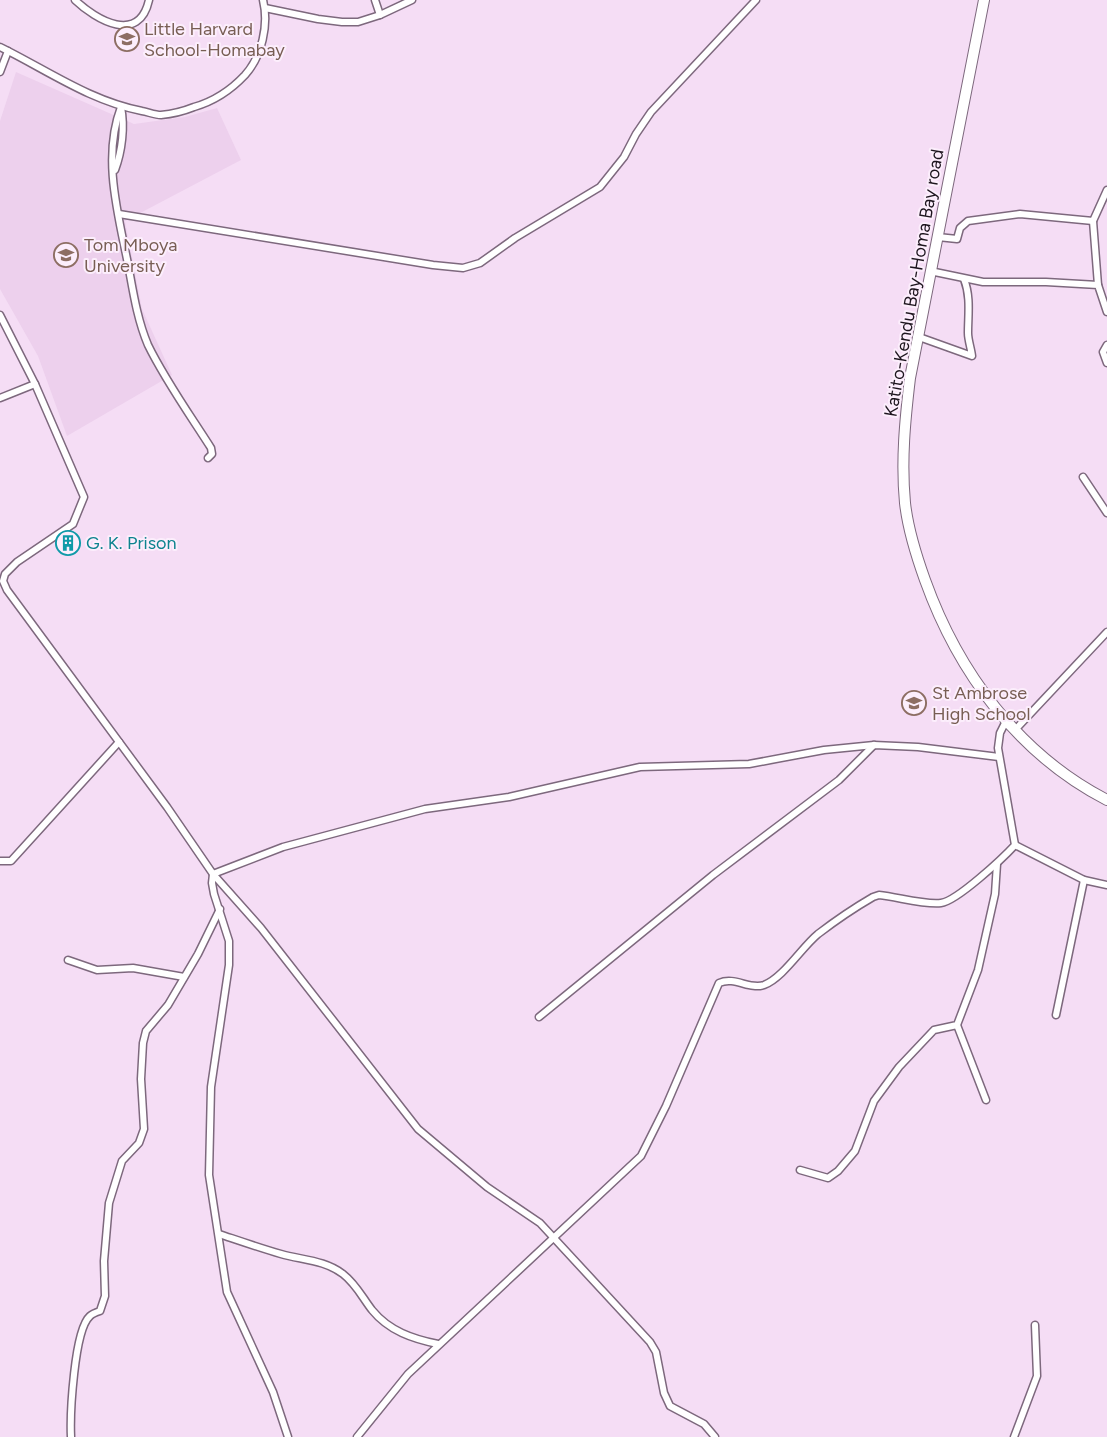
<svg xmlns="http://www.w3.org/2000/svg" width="1107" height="1437" viewBox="0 0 1107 1437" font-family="Figtree,sans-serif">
<rect width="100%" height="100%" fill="#f5ddf5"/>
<!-- built -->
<path fill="#edd0ed" d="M16,72l118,52 51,-7 32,-9 24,52 -116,61 17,88 30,66 -105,61 -29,-80 -38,-67v-168z"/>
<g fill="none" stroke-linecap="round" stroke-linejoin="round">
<defs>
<g id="minor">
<path d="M75,0c21,20 64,45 74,0"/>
<path d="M265,8l53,11 24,3h16l22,-7 -5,-15"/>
<path d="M380,15l32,-15"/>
<path d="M0,47c47,23 90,54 142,64 6,1 13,4 19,4 11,-1 23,-4 33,-8 21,-6 36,-16 51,-32 17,-19 24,-50 18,-75"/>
<path d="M0,72l8,-21"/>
<path d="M121,107c-19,50 -3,107 7,157 5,27 9,55 20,81 17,35 42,70 63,103l1,6 -4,4"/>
<path d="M115,170c7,-19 10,-43 6,-63"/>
<path d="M119,214l314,51 30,3 17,-5 35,-25 85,-51 24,-30 12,-23 15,-22 105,-112"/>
<path d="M938,237l19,2 3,-11 8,-7 52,-7 73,7"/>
<path d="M930,271l53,11h63l52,3 9,27"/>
<path d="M1098,285l-5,-64 14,-31"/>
<path d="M0,315l35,69 49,113 -11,27 -56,38 -12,12 -2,7 4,9 160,217 46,67 48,54 157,201 69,58 53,36 110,119 6,10 8,41 6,13 34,18 11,13"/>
<path d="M919,337l53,19c-1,-8 -4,-16 -4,-23 0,-18 3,-36 -4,-54"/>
<path d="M1107,345l-4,7 4,11"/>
<path d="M0,398l35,-14"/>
<path d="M1083,477l24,36"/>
<path d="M1015,730l92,-98"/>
<path d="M1015,845l69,35 23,5"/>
<path d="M0,861h11l108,-119"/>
<path d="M68,960l29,10 36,-2 51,9"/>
<path d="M1056,1015l28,-135"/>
<path d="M539,1017l174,-142 126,-95 35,-35"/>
<path d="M957,1025l29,75"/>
<path d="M800,1170l28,8 10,-7 17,-20 19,-50 25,-34 35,-37 23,-5 21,-55 17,-76 2,-30"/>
<path d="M219,1234c21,7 41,14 62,20 21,6 44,6 62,20 13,10 19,23 29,36 17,21 41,29 66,34"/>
<path d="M71,1437c-1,-22 3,-107 19,-121 2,-2 7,-4 10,-5l5,-15 -1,-35 5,-58 13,-42 17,-18 5,-14 -3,-50 2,-36 3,-12 22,-26 30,-51 22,-45"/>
<path d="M288,1437l-15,-45 -46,-100 -18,-117 2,-88 18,-122v-24l-15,-47 -2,-11 1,-9 70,-27 142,-38 84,-12 131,-30 109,-3 75,-14 50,-5 44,2 81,10"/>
<path d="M357,1437l51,-63 233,-218 25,-50 53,-123c16,-7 30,7 45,2 19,-7 38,-38 54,-51 17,-13 36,-26 55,-37l6,-2c19,2 45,10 62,8 16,-2 62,-45 74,-58l-17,-97 2,-15 6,-12"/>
<path d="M1014,1437l23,-61 -2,-51"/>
</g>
<path id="trunk" d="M984,0l-74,378c-5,42 -9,83 -5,125 3,27 11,52 20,77 33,92 93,174 182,220"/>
</defs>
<!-- minor casing -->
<use href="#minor" stroke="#7d687d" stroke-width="9"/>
<!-- trunk casing -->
<use href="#trunk" stroke="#7d687d" stroke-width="12"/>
<!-- minor -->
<use href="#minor" stroke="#fff" stroke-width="6"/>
<!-- trunk -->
<use href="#trunk" stroke="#fff" stroke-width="10"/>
</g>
<!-- icons -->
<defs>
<symbol id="school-ring" viewBox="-11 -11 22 22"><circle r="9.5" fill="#fceefc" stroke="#8d6e63" stroke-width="1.5"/><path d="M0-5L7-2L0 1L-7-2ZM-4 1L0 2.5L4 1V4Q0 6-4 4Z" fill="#8d6e63"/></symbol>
<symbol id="university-ring" viewBox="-11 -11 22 22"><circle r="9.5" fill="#fceefc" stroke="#8d6e63" stroke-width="1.5"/><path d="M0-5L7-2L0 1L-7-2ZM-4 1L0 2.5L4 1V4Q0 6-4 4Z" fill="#8d6e63"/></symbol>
<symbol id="building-ring" viewBox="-11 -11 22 22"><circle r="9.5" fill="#fceefc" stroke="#0f9aa8" stroke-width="1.5"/><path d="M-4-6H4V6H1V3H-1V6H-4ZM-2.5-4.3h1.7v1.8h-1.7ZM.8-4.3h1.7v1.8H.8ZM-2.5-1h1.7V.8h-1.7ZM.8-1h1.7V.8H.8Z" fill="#0f9aa8"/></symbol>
</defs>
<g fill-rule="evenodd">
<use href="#school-ring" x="113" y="25" width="28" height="28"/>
<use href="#university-ring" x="52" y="241" width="28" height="28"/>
<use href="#building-ring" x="54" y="529" width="28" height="28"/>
<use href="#school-ring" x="900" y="689" width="28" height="28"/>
</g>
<g text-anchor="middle" stroke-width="4" stroke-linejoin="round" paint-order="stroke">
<!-- education labels -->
<g font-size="18" fill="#785e54" stroke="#fceefc" text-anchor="start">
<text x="144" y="35">Little Harvard<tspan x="144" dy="21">School-Homabay</tspan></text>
<text x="84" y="251">Tom Mboya<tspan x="84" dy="21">University</tspan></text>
<text x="932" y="699">St Ambrose<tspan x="932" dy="21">High School</tspan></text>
</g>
<!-- street labels -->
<g font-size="18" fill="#1d151e" stroke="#fceefc">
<text transform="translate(914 283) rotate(-80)" y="6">Katito-Kendu Bay-Homa Bay road</text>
</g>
<!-- culture labels -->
<g font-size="18" fill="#0d838f" stroke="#fceefc" text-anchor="start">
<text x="86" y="549">G. K. Prison</text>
</g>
</g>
</svg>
